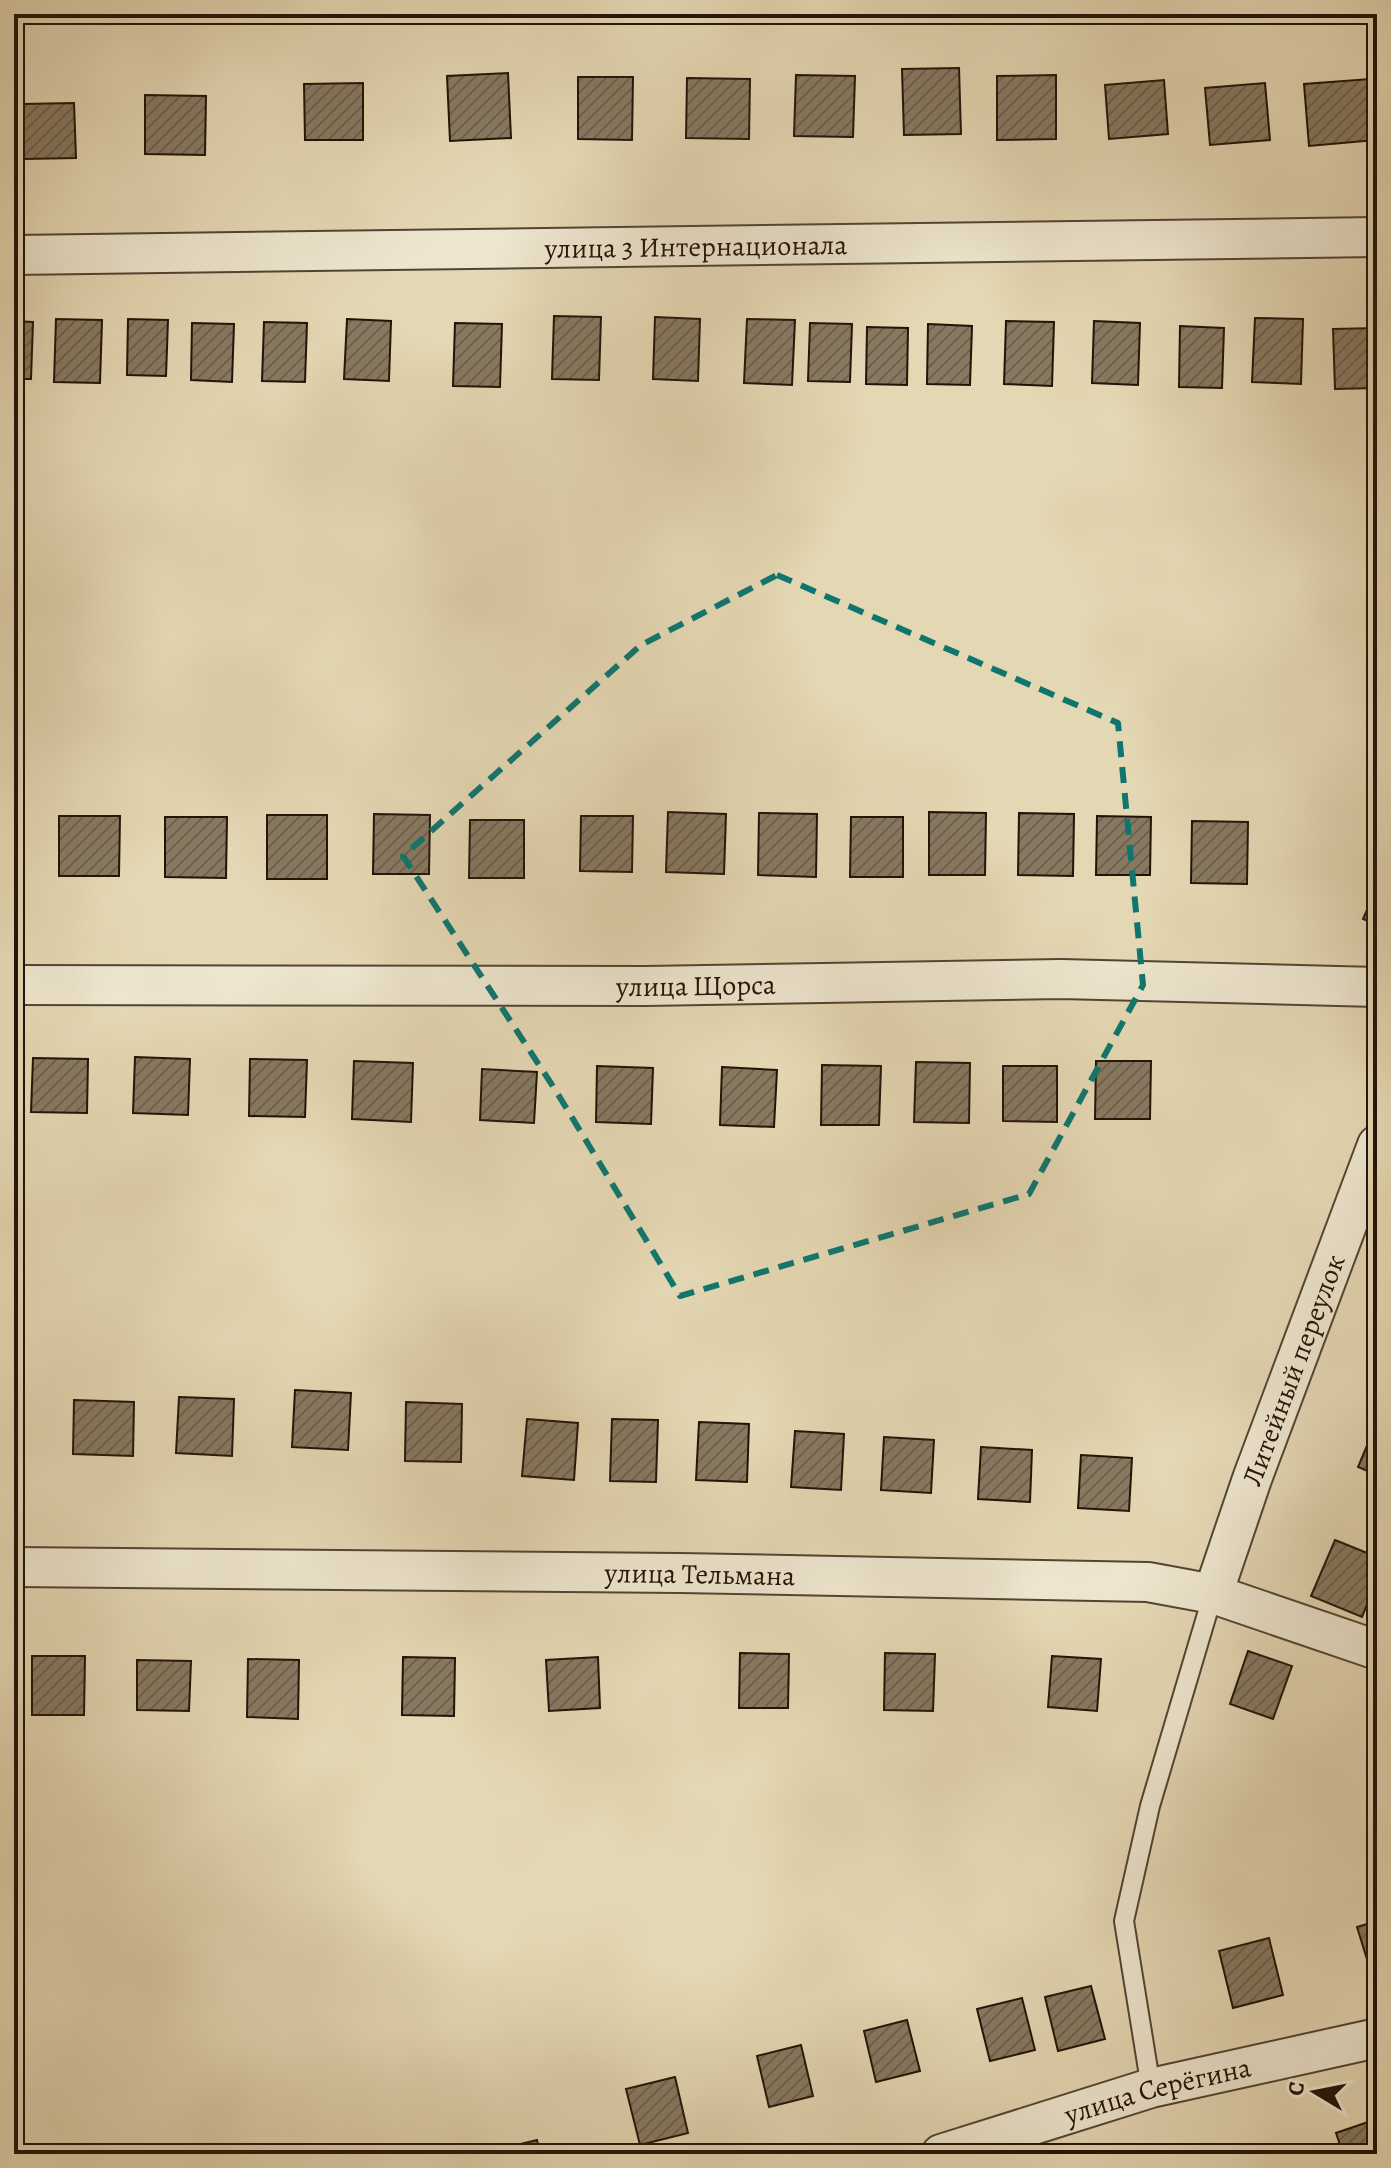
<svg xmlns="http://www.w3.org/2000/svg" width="1391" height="2168" viewBox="0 0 1391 2168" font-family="Alegreya,serif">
<defs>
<pattern id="building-hatch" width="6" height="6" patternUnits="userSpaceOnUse" patternTransform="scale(2)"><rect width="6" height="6" fill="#877961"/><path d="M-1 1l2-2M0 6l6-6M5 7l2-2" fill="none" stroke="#6e624e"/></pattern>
</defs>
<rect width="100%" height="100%" fill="#e4d7b3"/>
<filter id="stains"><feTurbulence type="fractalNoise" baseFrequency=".0025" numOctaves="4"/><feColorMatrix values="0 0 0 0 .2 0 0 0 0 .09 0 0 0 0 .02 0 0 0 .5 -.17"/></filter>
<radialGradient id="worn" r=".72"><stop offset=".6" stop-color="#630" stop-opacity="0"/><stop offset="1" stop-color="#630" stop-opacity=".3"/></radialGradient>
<!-- building -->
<g fill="url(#building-hatch)" stroke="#221308" stroke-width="2">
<path d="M959,68l2,66 -57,1 -2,-66z"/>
<path d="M508,73l3,65 -61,3 -3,-65z"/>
<path d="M796,75l59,1 -2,61 -59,-1z"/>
<path d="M1056,75v64l-59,1v-64z"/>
<path d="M578,77h55l-1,63 -54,-1z"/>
<path d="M687,78l63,1 -1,60 -63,-1z"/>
<path d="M1370,79l5,61 -66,6 -5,-62z"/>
<path d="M1164,80l4,54 -59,5 -4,-54z"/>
<path d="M363,83v57h-58l-1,-56z"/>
<path d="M1265,83l5,57 -60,5 -5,-57z"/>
<path d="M145,95l61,1 -1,59 -60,-1z"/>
<path d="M74,103l2,55 -52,1 -1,-55z"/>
<path d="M554,316l47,1 -2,63 -47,-1z"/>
<path d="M655,317l45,2 -2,62 -45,-2z"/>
<path d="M1255,318l48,1 -2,65 -49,-2z"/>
<path d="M56,319l46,1 -2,63 -46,-1z"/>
<path d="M128,319l40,1 -2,56 -39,-1z"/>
<path d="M347,319l44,2 -2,60 -45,-2z"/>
<path d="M747,319l48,1 -3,65 -48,-2z"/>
<path d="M14,321l19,1 -2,57h-17z"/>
<path d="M1006,321l48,1 -2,64 -48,-2z"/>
<path d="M1094,321l46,2 -2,62 -46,-2z"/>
<path d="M264,322l43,1 -2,59 -43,-1z"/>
<path d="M192,323l42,1 -2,58 -41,-2z"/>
<path d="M455,323l47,1 -2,63 -47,-1z"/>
<path d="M810,323l42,1 -2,58 -42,-1z"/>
<path d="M928,324l44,2 -2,59 -43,-1z"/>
<path d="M1180,326l44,2 -2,60 -43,-1z"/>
<path d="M867,327l41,1 -1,57 -41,-1z"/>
<path d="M1377,328v60l-42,1 -2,-60z"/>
<path d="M668,812l58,2 -2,60 -58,-2z"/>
<path d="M929,812l57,1 -1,62h-56z"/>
<path d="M759,813l58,1 -1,63 -58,-2z"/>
<path d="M1019,813l55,1 -1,62 -55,-1z"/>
<path d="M374,814l56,1 -1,59h-56z"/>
<rect x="267" y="815" width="60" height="64"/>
<path d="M59,816h61l-1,60h-60z"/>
<path d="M581,816h52l-1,56 -52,-1z"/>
<path d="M1097,816l54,1 -1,58h-54z"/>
<path d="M165,817h62l-1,61 -61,-1z"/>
<path d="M851,817h52v60h-53z"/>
<path d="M470,820h54v58h-55z"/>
<path d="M1192,821l56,1 -1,62 -56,-1z"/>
<path d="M1377,887v38l-14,-6z"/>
<path d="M135,1057l55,2 -2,56 -55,-2z"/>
<path d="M33,1058l55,1 -1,54 -56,-1z"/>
<path d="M250,1059l57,1 -2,57 -56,-1z"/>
<path d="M354,1061l59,2 -2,59 -59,-3z"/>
<path d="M1096,1061h55l-1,58h-55z"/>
<path d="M916,1062l54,1 -1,60 -55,-1z"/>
<path d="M822,1065l59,1 -2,59h-58z"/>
<path d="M597,1066l56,2 -2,56 -55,-2z"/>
<path d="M1003,1066h54v56l-54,-1z"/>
<path d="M722,1067l55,3 -3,57 -54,-2z"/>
<path d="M482,1069l55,3 -3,51 -54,-3z"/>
<path d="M295,1390l56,3 -3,57 -56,-3z"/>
<path d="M179,1397l55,2 -2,57 -56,-3z"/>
<path d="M74,1400l60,2 -1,54 -60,-2z"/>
<path d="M406,1402l56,2 -1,58 -56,-1z"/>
<path d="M527,1419l51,4 -4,57 -52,-4z"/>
<path d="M612,1419l46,1 -2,62 -46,-1z"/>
<path d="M699,1422l50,2 -2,58 -51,-2z"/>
<path d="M1377,1422v53l-19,-8z"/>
<path d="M795,1431l49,3 -3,56 -50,-3z"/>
<path d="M884,1437l50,3 -3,53 -50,-3z"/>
<path d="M981,1447l51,3 -2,52 -52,-3z"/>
<path d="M1081,1455l51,3 -3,53 -51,-3z"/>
<path d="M1335,1540l42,17v23l-15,37 -51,-21z"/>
<path d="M1248,1651l44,15 -19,53 -43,-15z"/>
<path d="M740,1653l49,1 -1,54h-49z"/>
<path d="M885,1653l50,1 -2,57 -49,-1z"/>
<path d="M32,1656h53l-1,59h-52z"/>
<path d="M1052,1656l49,3 -4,52 -49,-4z"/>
<path d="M403,1657l52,1 -1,58 -52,-1z"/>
<path d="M598,1657l2,51 -51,3 -3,-51z"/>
<path d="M248,1659l51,1 -1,59 -51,-2z"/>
<path d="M137,1660l54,1 -2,50 -52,-1z"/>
<path d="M1377,1921v60l-3,1 -17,-55z"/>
<path d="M1269,1938l14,57 -50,13 -14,-57z"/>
<path d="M1091,1986l14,53 -47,12 -13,-54z"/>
<path d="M1022,1998l13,52 -45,11 -13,-52z"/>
<path d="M907,2020l13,51 -44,11 -12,-51z"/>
<path d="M801,2045l12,51 -44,11 -12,-51z"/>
<path d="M675,2077l13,56 -48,12 -14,-56z"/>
<path d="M1377,2119v35h-34l-7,-21z"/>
<path d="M537,2140l3,14h-48l-1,-3z"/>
</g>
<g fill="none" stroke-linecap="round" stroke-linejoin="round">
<defs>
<path id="service" d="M1151,2088l-27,-167 26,-115 63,-212"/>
<g id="minor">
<path id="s1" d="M14,255l1363,-18"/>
<path id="s2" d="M14,985l632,1 415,-7 316,8"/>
<path id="s3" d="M14,1567l666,6 468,9 65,12 164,56"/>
<path id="s4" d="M1213,1594l39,-115 125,-334"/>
<path id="s5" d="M941,2154l210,-66 226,-50"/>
</g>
</defs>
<!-- service casing -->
<use href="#service" stroke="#524433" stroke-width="22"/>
<!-- minor casing -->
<use href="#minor" stroke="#524433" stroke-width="42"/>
<!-- service -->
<use href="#service" stroke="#ede5ce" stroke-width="18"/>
<!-- minor -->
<use href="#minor" stroke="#ede5ce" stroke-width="38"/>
</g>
<!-- marked area -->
<path fill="none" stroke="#0f766e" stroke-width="6" stroke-dasharray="16 10" stroke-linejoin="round" d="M777,575l341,148 25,262 -114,209 -349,102 -124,-205 -153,-235 238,-211z"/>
<g text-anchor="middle" stroke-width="6" stroke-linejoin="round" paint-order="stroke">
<!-- street labels -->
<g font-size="28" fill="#221308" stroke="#ede5ce">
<text dy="10" stroke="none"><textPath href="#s1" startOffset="682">улица 3 Интернационала</textPath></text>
<text dy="10" stroke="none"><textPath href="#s2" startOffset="682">улица Щорса</textPath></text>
<text dy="10" stroke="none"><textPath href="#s4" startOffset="238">Литейный переулок</textPath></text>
<text dy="10" stroke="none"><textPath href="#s3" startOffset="686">улица Тельмана</textPath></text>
<text dy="10" stroke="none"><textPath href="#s5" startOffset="226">улица Серёгина</textPath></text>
</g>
</g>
<!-- margin -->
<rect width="1391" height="2168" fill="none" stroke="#e4d7b3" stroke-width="48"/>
<rect x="16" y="16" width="1359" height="2136" fill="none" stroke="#221308" stroke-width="4"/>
<rect x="24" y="24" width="1343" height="2120" fill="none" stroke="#221308" stroke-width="2"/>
<!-- north arrow -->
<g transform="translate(1315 2092) rotate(280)" stroke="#ede5ce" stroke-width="6" paint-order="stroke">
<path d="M0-6L14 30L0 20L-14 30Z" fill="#221308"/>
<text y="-12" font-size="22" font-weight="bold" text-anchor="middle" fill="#221308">С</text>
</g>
<rect width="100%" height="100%" filter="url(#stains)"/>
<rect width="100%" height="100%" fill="url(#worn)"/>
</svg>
